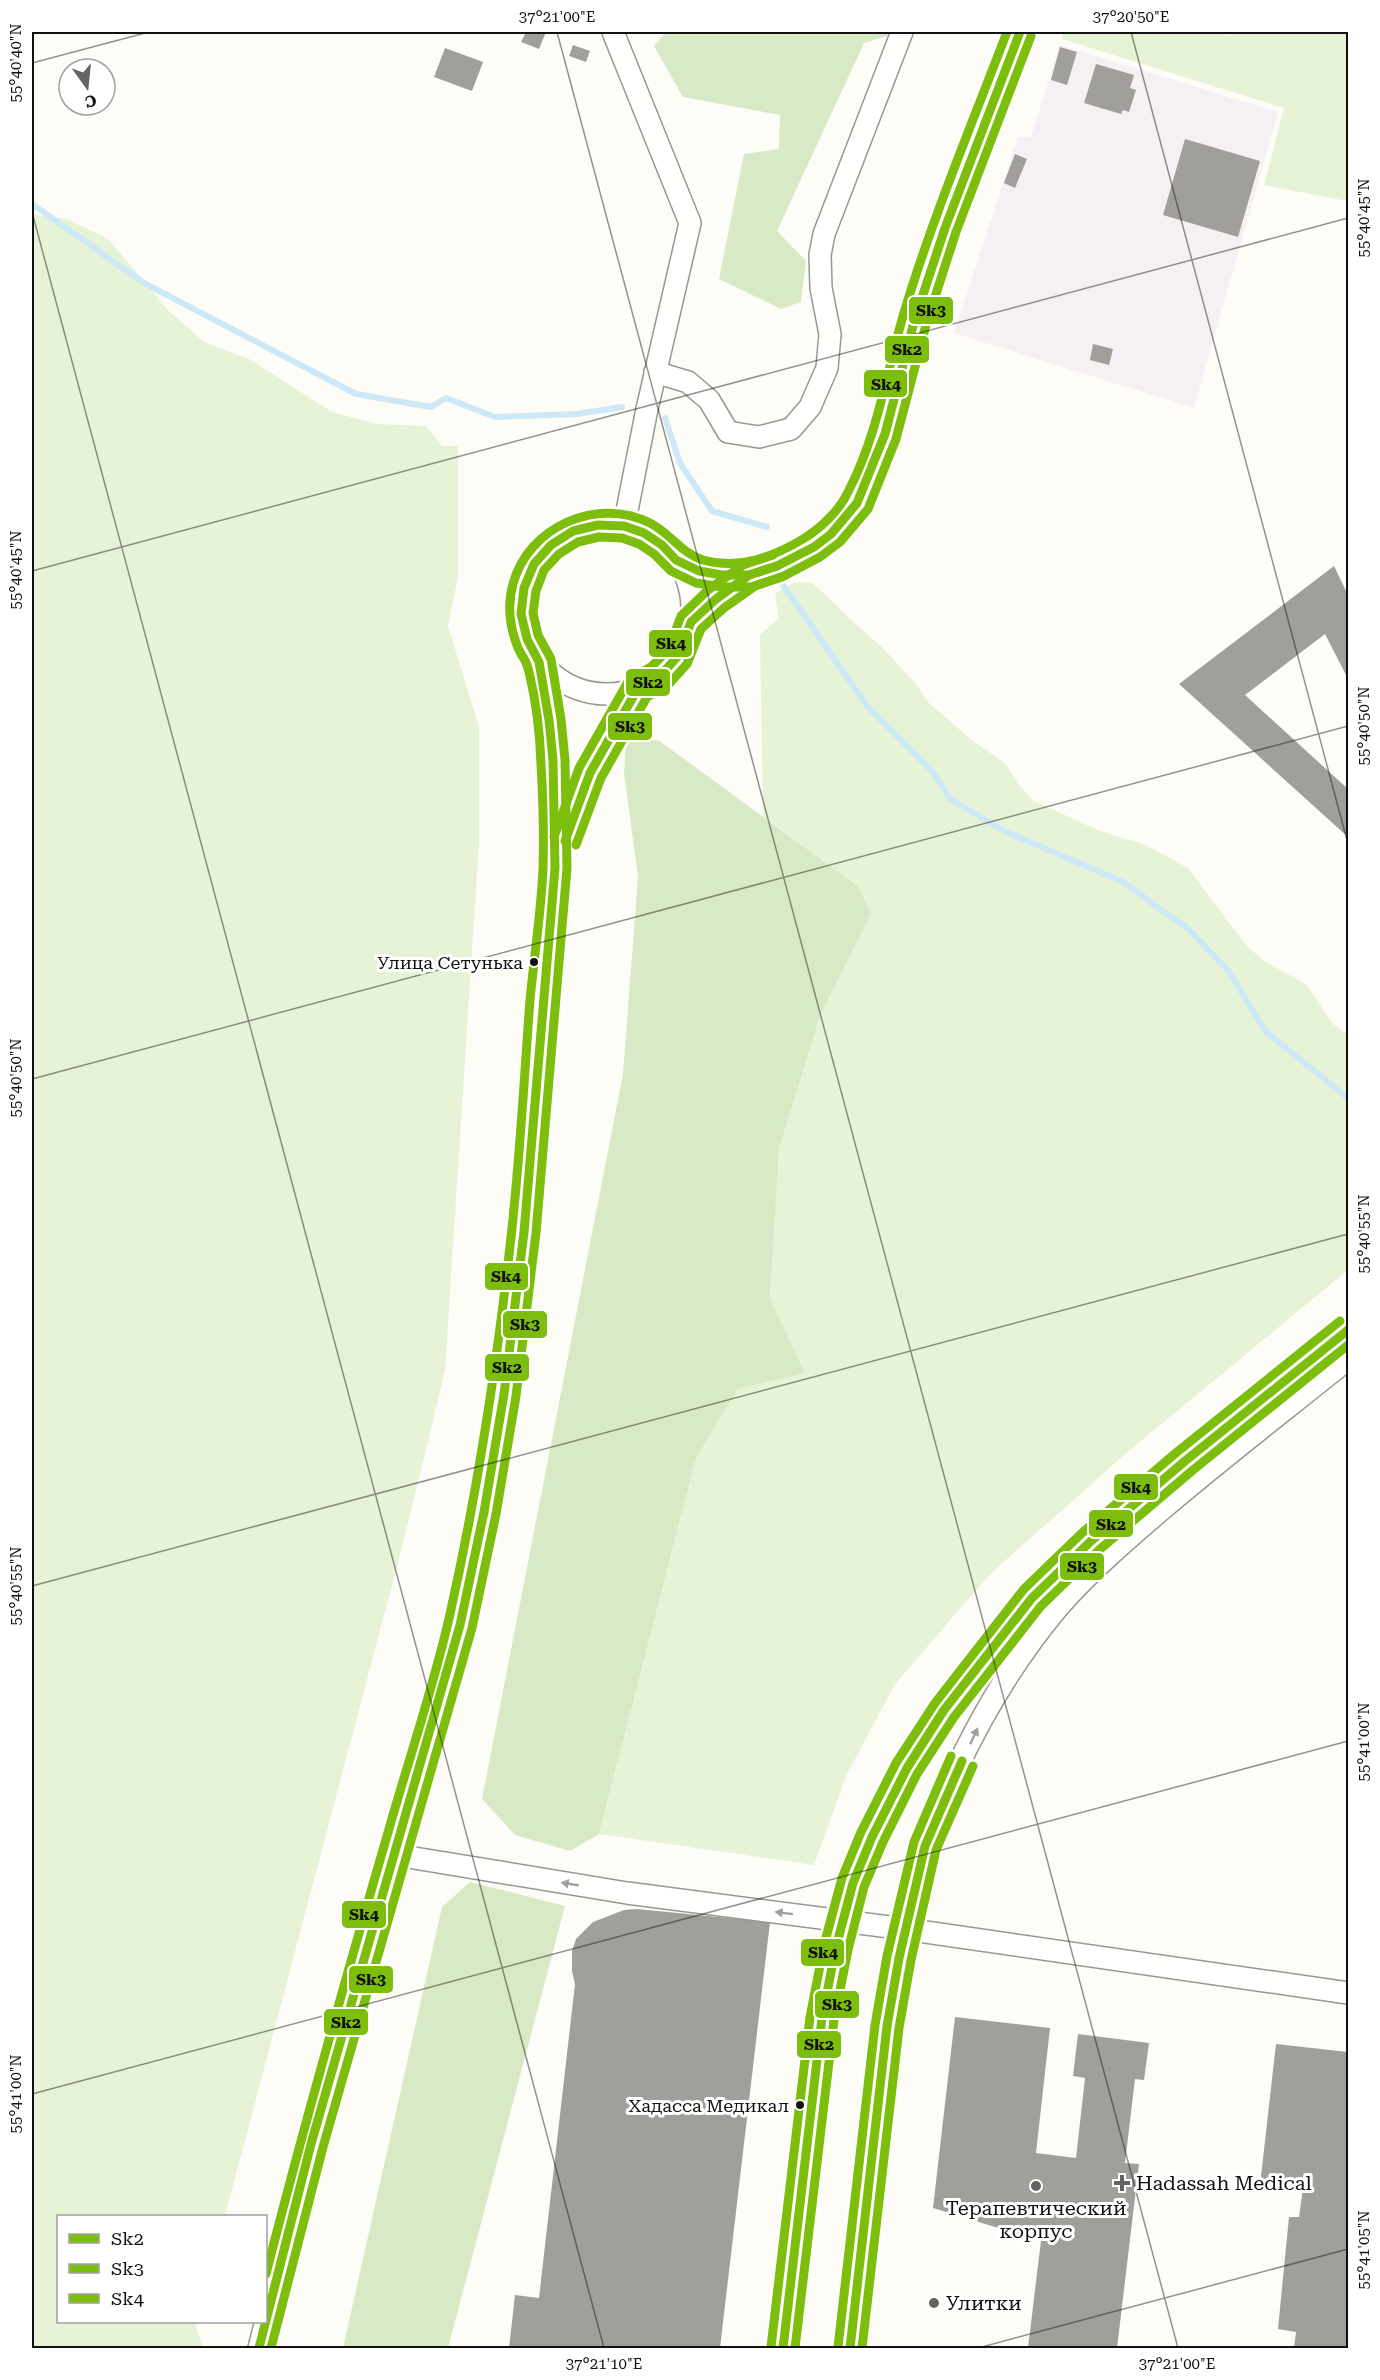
<svg xmlns="http://www.w3.org/2000/svg" width="1380" height="2380" viewBox="0 0 1380 2380" font-family="'Roboto Serif',serif">
<rect width="100%" height="100%" fill="#fdfcf7"/>
<!-- industrial -->
<path fill="#f5f0f3" d="M1060,45l218,67 -84,296 -240,-75 64,-196h13z"/>
<!-- green -->
<g fill="#e7f3d7">
<path d="M1063,32h148l19,3 2,-3h116l-1,169 -83,-16 20,-77 -222,-69z"/>
<path d="M32,214l35,5 41,20 61,72 35,31 45,17 83,53 45,12 49,2 16,20h16v130l-10,50 31,101v115l-34,529 -45,184 -175,661h-167v106h139l-1,6 7,20h-171z"/>
<path d="M795,582l17,1 20,18 16,16 35,31 32,35 13,19 40,35 38,27 12,20 16,17 66,30 46,14 42,23 58,77 18,16 42,23 26,39 16,12v235l-217,179 -141,125 -95,110 -49,92 -32,89 -215,-31 97,-376 42,-69 67,-16 -35,-73 9,-151 42,-136 50,-99 -13,-28 -95,-70 -3,-181 19,-17 -4,-24z"/>
</g>
<!-- forest -->
<g fill="#d8eac5">
<path d="M666,32h223l-2,4 -23,7 -87,188 29,30 -5,41 -20,7 -62,-30 25,-125 35,-5 1,-34 -97,-18 -29,-51z"/>
<path d="M658,740l200,146 13,28 -50,99 -42,136 -9,150 35,74 -67,16 -42,69 -97,376 -29,17 -55,-16 -33,-36 141,-725 15,-197 -14,-104 2,-31z"/>
<path d="M470,1882l95,24 -117,442h-105l99,-441z"/>
</g>
<g fill="none" stroke-linecap="round" stroke-linejoin="round">
<!-- stream -->
<g stroke="#cde8f7" stroke-width="6">
<path d="M32,204l112,79 212,111 75,13 15,-9 49,19 82,-3 45,-7"/>
<path d="M665,418l15,45 32,48 55,16"/>
<path d="M783,585l84,121 66,66 17,27 56,33 115,49 66,47 41,42 37,61 83,67"/>
</g>
</g>
<!-- building -->
<g fill="#a19f9c">
<path d="M526,32h20l-7,17 -18,-7z"/>
<path d="M573,45l17,6 -4,11 -17,-6z"/>
<path d="M1060,47l17,5 -10,33 -16,-5z"/>
<path d="M445,48l38,14 -11,29 -38,-14z"/>
<path d="M1096,64l38,11 -4,13 6,2 -7,22 -6,-2 -2,4 -37,-11z"/>
<path d="M1185,139l75,22 -22,76 -75,-22z"/>
<path d="M1015,154l12,5 -12,29 -11,-5z"/>
<path d="M1093,344l20,5 -4,16 -19,-5z"/>
<path d="M1334,566l14,29v84l-23,-45 -80,61 103,94v48l-169,-153z"/>
<path d="M637,1909l133,13 -50,426h-211l6,-53 24,3 36,-314 -3,-13v-20l4,-12 17,-17 31,-12z"/>
<path d="M955,2017l95,11 -14,125 40,5 9,-80 -12,-2 5,-42 71,9 -5,37 -9,-1 -10,84 14,1 -22,184h-89l13,-107 -108,-33z"/>
<path d="M1276,2044l72,8v296h-54l2,-16 -18,-3 11,-112h10l4,-29 -43,-3z"/>
</g>
<g fill="none" stroke-linecap="round" stroke-linejoin="round">
<defs>
<g id="minor">
<path d="M613,32l77,191 -43,186 -23,117"/>
<path d="M655,372l33,10 21,18 19,32 31,5 32,-8 19,-22 17,-39 3,-34 -9,-46 -1,-33 4,-21 78,-202"/>
<circle cx="607" cy="609" r="85"/>
<path d="M676,560c29,14 42,15 73,15"/>
<path d="M691,622c18,-17 37,-38 60,-47 28,-12 58,-19 80,-41 55,-54 68,-167 92,-239 30,-89 64,-176 97,-263"/>
<path d="M559,856l31,-83 48,-85"/>
<path d="M396,1855l231,38 278,36 443,64"/>
<path d="M259,2348l52,-204 149,-519 24,-113 20,-118 20,-162 20,-254 11,-110 -2,-108 -14,-98"/>
<path d="M783,2348l39,-330 14,-71 17,-64 19,-46 35,-69 37,-58 88,-112 59,-57 94,-80 163,-131"/>
<path d="M850,2348c10,-83 19,-166 29,-250 9,-84 19,-172 47,-253 29,-85 75,-170 133,-239 31,-35 67,-66 102,-96 61,-52 125,-101 187,-151"/>
</g>
</defs>
<!-- minor casing -->
<use href="#minor" stroke="#979795" stroke-width="24"/>
<!-- minor -->
<use href="#minor" stroke="#fffffe" stroke-width="21"/>
<defs>
<g id="bus-1">
<path d="M565,841l25,-68 48,-85 22,-12 18,-20 13,-34 25,-23 33,-24 28,-9"/>
<path d="M259,2348l52,-204 149,-519 24,-113 20,-118 20,-162 31,-364 -2,-108 -4,-40 -10,-58 -12,-23 -6,-25 3,-26 10,-24 17,-19 22,-14 25,-6 26,1 20,7 18,12 14,15 23,11 23,4h27l28,-9 37,-19 17,-13 26,-31 28,-69 29,-112 31,-94 75,-196"/>
<path d="M783,2348l39,-330 14,-71 17,-64 19,-46 35,-69 37,-58 88,-112 59,-57 94,-80 163,-131"/>
<path d="M850,2348l37,-322 12,-68 26,-112 37,-85"/>
</g>
<g id="bus-2">
<path d="M576,845l25,-67 46,-81 21,-12 19,-21 14,-35 23,-21 31,-22 26,-9"/>
<path d="M271,2348l52,-201 149,-519 24,-114 20,-118 20,-163 31,-365 -2,-108 -4,-41 -10,-60 -13,-24 -5,-22 3,-22 8,-21 15,-16 19,-12 21,-5 23,1 17,6 15,10 17,17 25,12 26,4h29l31,-10 38,-20 20,-15 28,-33 28,-70 30,-114 30,-93 75,-196"/>
<path d="M795,2348l39,-328 14,-70 16,-63 19,-45 34,-68 37,-57 87,-111 58,-56 94,-80 155,-125"/>
<path d="M862,2348l37,-320 12,-68 25,-110 37,-84"/>
</g>
<g id="bus-3">
<path d="M554,837l25,-69 50,-88 23,-14 16,-16 13,-34 27,-26 35,-25 30,-10"/>
<path d="M266,2274c38,-149 80,-297 123,-445 20,-71 45,-143 61,-215 28,-125 47,-250 61,-377 9,-79 13,-158 19,-237 4,-43 11,-87 13,-131 1,-35 0,-71 -2,-105 -1,-30 -5,-63 -12,-92 -4,-16 -4,-9 -11,-24 -8,-20 -11,-43 -5,-64 15,-57 84,-88 137,-61 20,10 31,30 53,37 36,10 70,-3 100,-21 18,-11 36,-28 45,-47 29,-55 38,-117 55,-176 29,-97 68,-190 104,-284"/>
<path d="M771,2347l39,-330 14,-72 18,-67 19,-46 35,-69 39,-60 89,-114 59,-57 94,-80 163,-131"/>
<path d="M838,2347l37,-322 12,-69 27,-114 37,-86"/>
</g>
</defs>
<!-- bus-1 casing -->
<use href="#bus-1" stroke="#fff" stroke-width="14"/>
<!-- bus-2 casing -->
<use href="#bus-2" stroke="#fff" stroke-width="14"/>
<!-- bus-3 casing -->
<use href="#bus-3" stroke="#fff" stroke-width="14"/>
<!-- bus-1 -->
<use href="#bus-1" stroke="#7dbe0d" stroke-width="9"/>
<!-- bus-2 -->
<use href="#bus-2" stroke="#7dbe0d" stroke-width="9"/>
<!-- bus-3 -->
<use href="#bus-3" stroke="#7dbe0d" stroke-width="9"/>
</g>
<!-- one-way arrows -->
<defs><path id="oneway-solid" d="M-6-.8H1V-3.2L6.5 0L1 3.2V.8H-6Z" transform="scale(1.5)"/></defs>
<g fill="#a0a09f">
<use href="#oneway-solid" transform="translate(974 1736) rotate(-65)"/>
<use href="#oneway-solid" transform="translate(570 1884) rotate(-171)"/>
<use href="#oneway-solid" transform="translate(784 1913) rotate(-173)"/>
</g>
<!-- ticks -->
<path fill="none" stroke="#111" stroke-width="1.5" stroke-opacity="0.45" d="M557,32l621,2316M1131,32l217,812M32,63l117,-31M32,212l572,2136M32,571l1316,-353M32,1079l1316,-353M32,1586l1316,-352M32,2094l1316,-353M978,2348l370,-99"/>
<!-- markers -->
<g fill="#111" stroke="#fff" stroke-width="2">
<circle cx="534" cy="962" r="5"/>
<circle cx="800" cy="2105" r="5"/>
</g>
<g fill="#646362" stroke="#fff" stroke-width="2">
<path d="M1119 2174h6v6h6v6h-6v6h-6v-6h-6v-6h6z"/>
<circle cx="1036" cy="2186" r="6"/>
<circle cx="934" cy="2303" r="6"/>
</g>
<g text-anchor="middle" stroke-width="6" stroke-linejoin="round" paint-order="stroke">
<!-- bus labels -->
<g font-size="18" fill="#111" stroke="#fff" text-anchor="end">
<text x="523" y="969">Улица Сетунька</text>
<text x="789" y="2112">Хадасса Медикал</text>
</g>
<!-- poi labels -->
<g font-size="20" fill="#111" stroke="#fff" text-anchor="start">
<text x="1136" y="2190">Hadassah Medical</text>
<text x="1036" y="2215" text-anchor="middle">Терапевтический<tspan x="1036" dy="23">корпус</tspan></text>
<text x="946" y="2310">Улитки</text>
</g>
</g>
<g stroke="#fff" stroke-width="2">
<rect x="908" y="296" width="46" height="29" rx="6" fill="#7dbe0d"/>
<rect x="884" y="335" width="46" height="29" rx="6" fill="#7dbe0d"/>
<rect x="863" y="369" width="45" height="29" rx="6" fill="#7dbe0d"/>
<rect x="648" y="629" width="45" height="29" rx="6" fill="#7dbe0d"/>
<rect x="625" y="668" width="46" height="29" rx="6" fill="#7dbe0d"/>
<rect x="607" y="712" width="46" height="29" rx="6" fill="#7dbe0d"/>
<rect x="484" y="1262" width="45" height="29" rx="6" fill="#7dbe0d"/>
<rect x="502" y="1310" width="46" height="29" rx="6" fill="#7dbe0d"/>
<rect x="484" y="1353" width="46" height="29" rx="6" fill="#7dbe0d"/>
<rect x="1113" y="1473" width="46" height="28" rx="6" fill="#7dbe0d"/>
<rect x="1088" y="1509" width="46" height="29" rx="6" fill="#7dbe0d"/>
<rect x="1059" y="1552" width="46" height="29" rx="6" fill="#7dbe0d"/>
<rect x="341" y="1900" width="46" height="29" rx="6" fill="#7dbe0d"/>
<rect x="800" y="1938" width="45" height="29" rx="6" fill="#7dbe0d"/>
<rect x="348" y="1965" width="46" height="29" rx="6" fill="#7dbe0d"/>
<rect x="814" y="1990" width="46" height="29" rx="6" fill="#7dbe0d"/>
<rect x="323" y="2008" width="46" height="28" rx="6" fill="#7dbe0d"/>
<rect x="796" y="2030" width="46" height="29" rx="6" fill="#7dbe0d"/>
</g>
<g font-size="16" text-anchor="middle" font-weight="bold" fill="#111">
<text x="931" y="316">Sk3</text>
<text x="907" y="355">Sk2</text>
<text x="886" y="390">Sk4</text>
<text x="671" y="649">Sk4</text>
<text x="648" y="688">Sk2</text>
<text x="630" y="732">Sk3</text>
<text x="506" y="1282">Sk4</text>
<text x="525" y="1330">Sk3</text>
<text x="507" y="1373">Sk2</text>
<text x="1136" y="1493">Sk4</text>
<text x="1111" y="1530">Sk2</text>
<text x="1082" y="1572">Sk3</text>
<text x="364" y="1920">Sk4</text>
<text x="823" y="1958">Sk4</text>
<text x="371" y="1985">Sk3</text>
<text x="837" y="2010">Sk3</text>
<text x="346" y="2028">Sk2</text>
<text x="819" y="2050">Sk2</text>
</g>
<!-- border -->
<rect width="1380" height="2380" fill="none" stroke="#ffffff" stroke-width="66"/>
<!-- legend -->
<rect x="57" y="2215" width="210" height="108" fill="#ffffff" stroke="#a0a0a0" stroke-width="1.5"/>
<rect x="69" y="2234" width="30" height="9" fill="#7dbe0d" stroke="#a0a0a0" stroke-width="1.5"/>
<text x="111" y="2245" font-size="18" fill="#111111">Sk2</text>
<rect x="69" y="2264" width="30" height="9" fill="#7dbe0d" stroke="#a0a0a0" stroke-width="1.5"/>
<text x="111" y="2275" font-size="18" fill="#111111">Sk3</text>
<rect x="69" y="2294" width="30" height="9" fill="#7dbe0d" stroke="#a0a0a0" stroke-width="1.5"/>
<text x="111" y="2305" font-size="18" fill="#111111">Sk4</text>
<!-- north arrow -->
<g transform="translate(87 87) rotate(165)"><circle r="28" fill="#ffffff" stroke="#a0a0a0" stroke-width="1.5"/>
<path d="M0-4.5L10 22L0 15L-10 22Z" fill="#646362"/>
<text y="-9" font-size="16" font-weight="bold" text-anchor="middle" fill="#111111">С</text>
</g>
<rect x="33" y="33" width="1314" height="2314" fill="none" stroke="#111" stroke-width="2"/>
<g font-size="15" text-anchor="middle" fill="#111">
<text x="557" y="22">37°21'00"E</text>
<text x="1131" y="22">37°20'50"E</text>
<text transform="translate(16 63) rotate(-90)" y="5">55°40'40"N</text>
<text transform="translate(1364 218) rotate(-90)" y="5">55°40'45"N</text>
<text transform="translate(16 570) rotate(-90)" y="5">55°40'45"N</text>
<text transform="translate(1364 726) rotate(-90)" y="5">55°40'50"N</text>
<text transform="translate(16 1078) rotate(-90)" y="5">55°40'50"N</text>
<text transform="translate(1364 1234) rotate(-90)" y="5">55°40'55"N</text>
<text transform="translate(16 1586) rotate(-90)" y="5">55°40'55"N</text>
<text transform="translate(1364 1742) rotate(-90)" y="5">55°41'00"N</text>
<text transform="translate(16 2094) rotate(-90)" y="5">55°41'00"N</text>
<text transform="translate(1364 2250) rotate(-90)" y="5">55°41'05"N</text>
<text x="604" y="2369">37°21'10"E</text>
<text x="1177" y="2369">37°21'00"E</text>
</g>
</svg>
